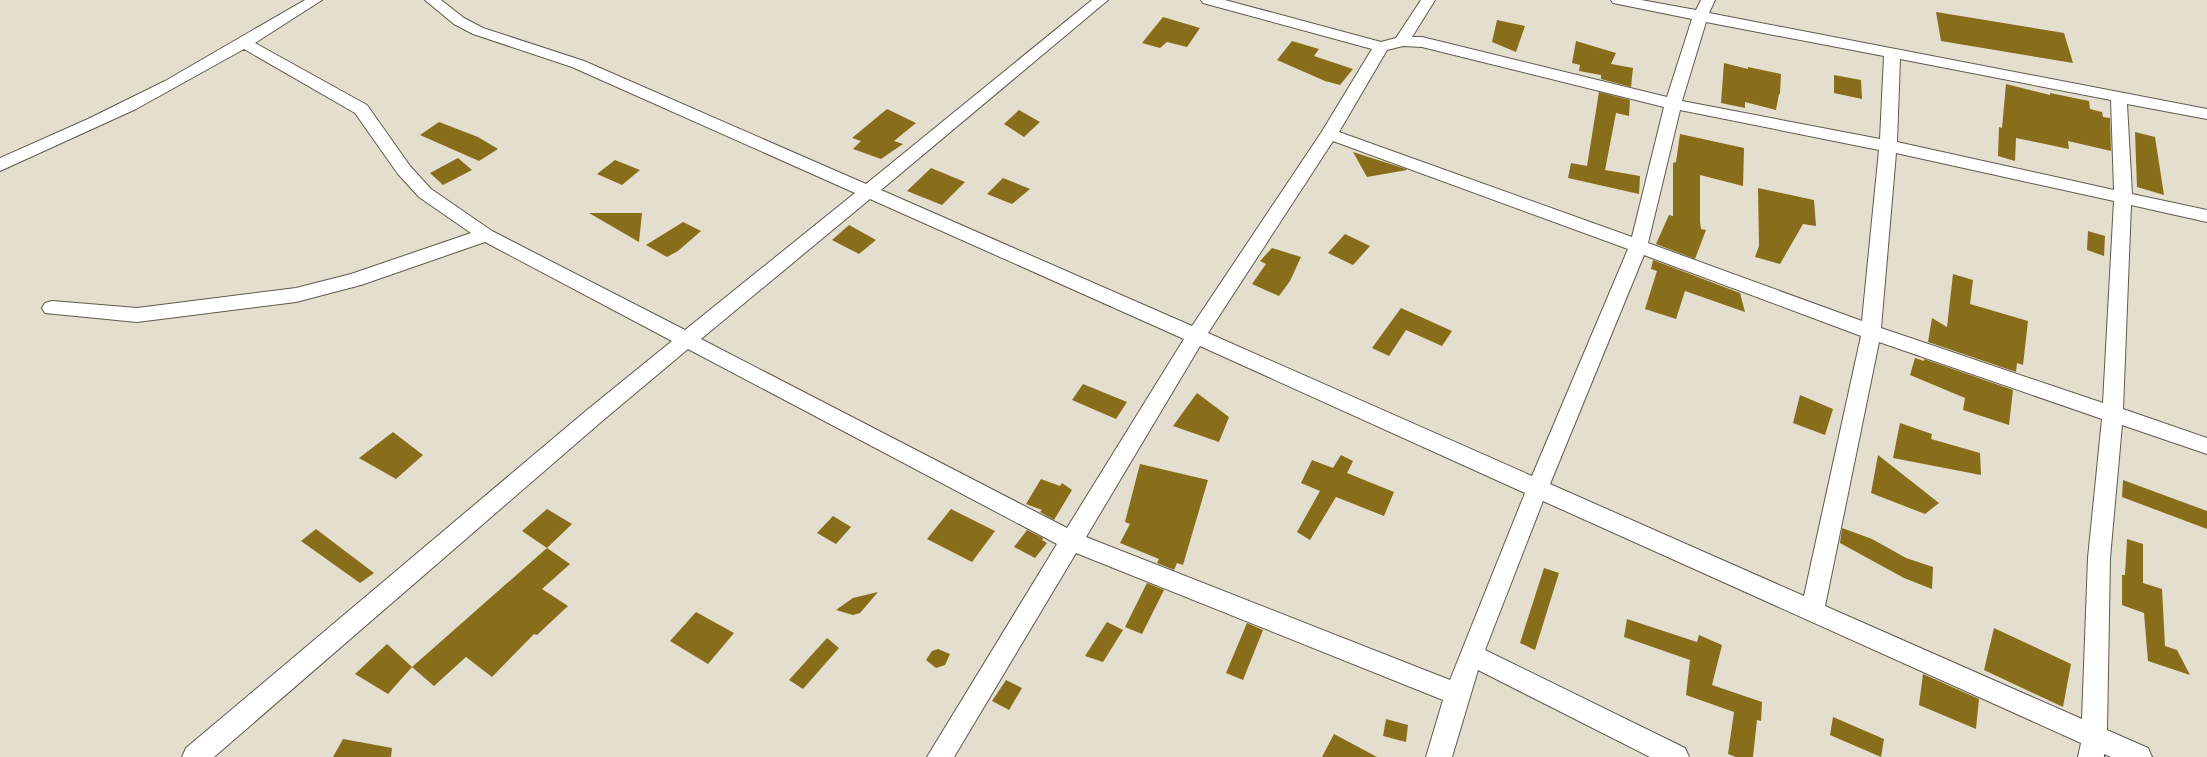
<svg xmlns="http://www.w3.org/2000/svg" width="2207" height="757" viewBox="0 0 2207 757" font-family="Rubik,sans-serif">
<rect width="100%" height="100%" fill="#e4decf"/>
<!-- building -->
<g fill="#886d1a">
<path d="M1936,12l128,21 9,30 -132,-22z"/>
<path d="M1163,17l37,11 -13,19 -20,-5 -7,6 -18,-5z"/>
<path d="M1497,20l28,6 -9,26 -24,-10z"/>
<path d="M1292,41l27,8 -5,7 39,13 -13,16 -15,-4 -48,-21z"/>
<path d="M1576,41l40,12 -5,11 22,4 -2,19 -30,-8v-4l-22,-4 1,-6 -8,-2z"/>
<path d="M1724,63l24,6v-2l33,7 -1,20h-1l-3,16 -31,-8v6l-24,-5z"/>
<path d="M1834,75l27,5 1,19 -28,-6z"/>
<path d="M2006,84l44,11v-2l39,8 1,8 12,3 1,5 7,1 1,33 -43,-10 1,8 -53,-11 -1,23 -17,-5 1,-29 3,1z"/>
<path d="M1599,92l31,8 -1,16 -13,-3 -11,57 35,6 -1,18 -71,-16 3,-15 16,3z"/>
<path d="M887,109l29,14 -22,18 9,3 -22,15 -28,-10 8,-8 -9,-3z"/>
<path d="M1019,110l21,12 -16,15 -20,-13z"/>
<path d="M439,122l39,15 20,12 -19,12 -59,-26z"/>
<path d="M2135,132l20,5 9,58 -27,-8z"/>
<path d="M1680,134l64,14 -1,38 -43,-11v47l1,7 5,1 -11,29 -39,-15 13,-29 4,1v-53l3,-1z"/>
<path d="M1353,152l53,17 1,1 -40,7z"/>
<path d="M458,158l14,12 -29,15 -13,-12z"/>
<path d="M615,160l25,10 -18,15 -25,-11z"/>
<path d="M931,168l34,14 -23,23 -35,-14z"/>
<path d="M1003,178l27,11 -18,15 -25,-10z"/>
<path d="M1758,188l56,12 2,26 -13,-2 -23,40 -25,-7 4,-11z"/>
<path d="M589,213h53l-3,29z"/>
<path d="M683,222l18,9 -23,20 -11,6 -21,-12z"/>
<path d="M849,225l27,15 -17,14 -27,-14z"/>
<path d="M2088,231l17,5 -1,20 -17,-6z"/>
<path d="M1345,234l25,12 -17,19 -25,-12z"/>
<path d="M1272,248l29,9 -11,24 -11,15 -27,-12 14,-20 -6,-3z"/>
<path d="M1653,260l87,33 5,19 -60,-21 -9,28 -31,-10 12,-38 -6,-2z"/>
<path d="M1953,274l20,6 -3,24 58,17 -5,44 -6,-2 -1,9 -88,-30 4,-24 15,9z"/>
<path d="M1401,308l51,23 -10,15 -36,-16 -17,26 -17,-8z"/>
<path d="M1915,358l9,3v-2l89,31 -4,35 -46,-15 2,-12 -55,-23z"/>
<path d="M1083,384l44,18 -11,17 -44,-19z"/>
<path d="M1197,393l32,24 -10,25 -46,-16z"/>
<path d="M1800,395l33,14 -8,26 -32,-12z"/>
<path d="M1900,423l32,11 -1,5 49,14 1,22 -88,-17z"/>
<path d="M393,432l30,23 -27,24 -37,-21z"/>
<path d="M1341,455l12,6 -6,12 47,19 -10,24 -48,-19 -26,43 -13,-8 23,-41 -19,-8 11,-23 21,8z"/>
<path d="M1878,455l61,48 -14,11 -54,-21z"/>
<path d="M1140,464l68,16 -25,85 -6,-2 -3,7 -17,-7 2,-4 -39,-16 10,-19 -5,-2z"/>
<path d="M1041,479l19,7 2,-3 10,7 -18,30 -14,-8 2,-2 -16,-6z"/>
<path d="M2123,480l84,31v18l-85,-32z"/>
<path d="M547,509l25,15 -25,24 -25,-17z"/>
<path d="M951,509l44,22 -23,31 -45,-23z"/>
<path d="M833,516l18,11 -15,17 -19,-11z"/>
<path d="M1842,528l30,11 34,19 27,9 -1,22 -28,-11 -64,-35z"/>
<path d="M316,529l58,44 -14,10 -59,-42z"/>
<path d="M1027,530l16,8 -1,2 5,3 -12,15 -21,-11z"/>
<path d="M2127,539l16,5v39l19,6 3,57 12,4 13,25 -42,-14 -4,-48 -22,-8v-30h3z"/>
<path d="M547,548l23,16 -28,25 26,17 -31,29 -3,-1 -42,43 -26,-20 -32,29 -22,-19z"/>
<path d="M1544,568l15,5 -24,77 -15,-7z"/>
<path d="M1147,583l17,7 -22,44 -17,-7z"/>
<path d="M878,592l-18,21 -7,2 -17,-5 17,-12z"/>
<path d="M696,612l38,21 -26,31 -38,-23z"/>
<path d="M1627,619l70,23 2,-7 23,10 -10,40 50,17 -1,19 -4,-1 -4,37h-17l-8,-3 6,-42 -48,-17 4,-35 -66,-23z"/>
<path d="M1107,622l16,8 -20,32 -18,-6z"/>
<path d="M1247,623l16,7 -20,50 -17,-7z"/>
<path d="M1994,628l77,36 -8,43 -79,-37z"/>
<path d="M827,638l12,10 -36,41 -14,-9z"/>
<path d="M387,644l25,23 -24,27 -33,-20z"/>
<path d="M938,649l12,5 -5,11 -9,3 -10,-8 6,-9z"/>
<path d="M1923,674l56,25 -3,30 -57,-24z"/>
<path d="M1006,680l16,8 -13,22 -17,-9z"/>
<path d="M1833,717l51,22 -3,18 -51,-22z"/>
<path d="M1386,719l22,6 -2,17 -23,-6z"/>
<path d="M1334,734l43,23h-55z"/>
<path d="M343,739l49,9 -1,9h-58z"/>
</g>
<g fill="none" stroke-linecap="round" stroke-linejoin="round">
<defs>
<path id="minor" d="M305,0h17l-67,43 112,62 43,61 21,23 61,42 193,99 170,-137 -283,-126 -99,-33 -19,-10 -29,-24h16l23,18 19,10 101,33 282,123 226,-184h16l-227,190 311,136 129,-193 51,-84 -169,-46 -2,-3h24l156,42 15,-4 25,-38h14l-23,37h10l245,60 25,-78 -74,-15 -5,-1 -2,-3h30l55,10 5,-10h14l-6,13 498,96v10l-80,-15 5,90 75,16v12l-76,-17 -8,204 84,29v16l-85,-29 -12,133 -3,172 41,18 4,9h-41l-7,-3v3h-26l3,-14 -538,-242 -58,149 200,98 4,9h-39l-172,-87 -26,87h-26l17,-57 -367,-147 -122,204h-27l130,-213 -369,-195 -87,73 -387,335h-32l4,-9 401,-338 85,-69 -187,-99 -124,43 -65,17 -159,20 -92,-9 -3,-5 3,-5 7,-2 85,7 159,-20 55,-14 120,-41 -52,-36 -21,-23 -43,-61 -111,-64 -108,60 -136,62v-13l88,-39 77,-38zM1706,22l178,34 -4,83 -198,-38zM1403,46l19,1 242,60 -32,130 -293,-105 48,-82zM1900,59l211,41 3,90 -217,-48zM1680,110l199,40 -17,171 -214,-78zM1333,141l295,108 -96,227 -324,-143zM1896,153l218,48 -11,202 -222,-75zM870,199l314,140 -117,189 -366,-189zM1644,255l217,81 -57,260 -254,-112zM1879,342l223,77 -14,139 -6,161 -257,-113zM1200,346l325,147 -75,187 -364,-143z"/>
</defs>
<!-- minor casing -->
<use href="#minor" stroke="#5f5a4e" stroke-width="2"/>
<!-- minor -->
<use href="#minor" fill="#fff" fill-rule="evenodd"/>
</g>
</svg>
